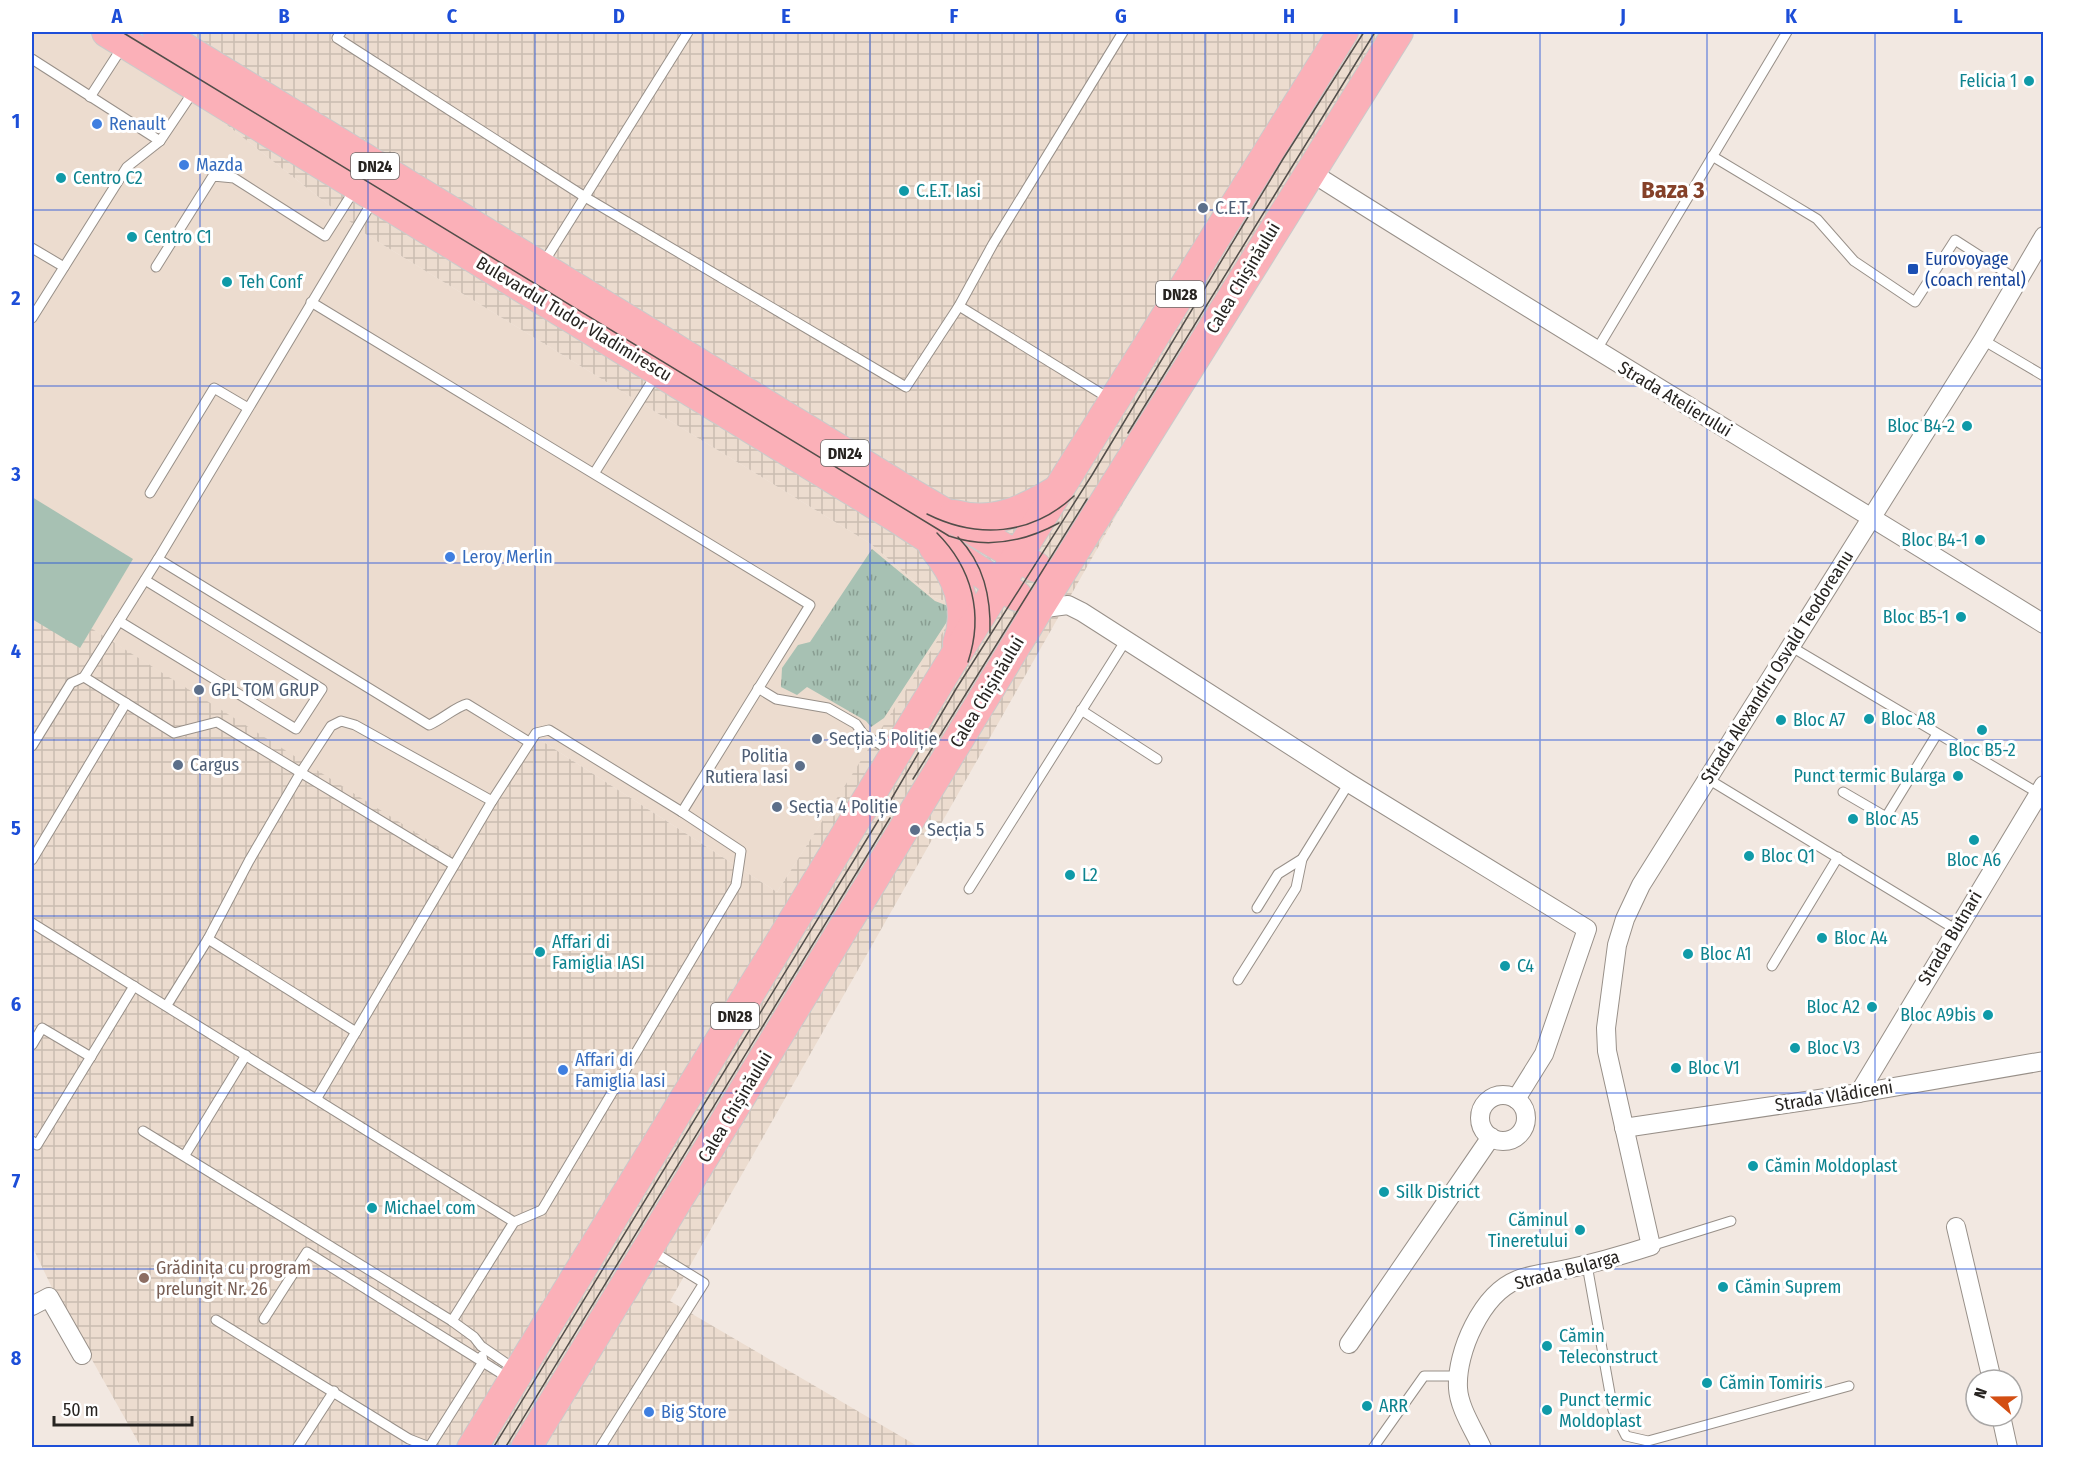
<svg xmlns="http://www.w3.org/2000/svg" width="2075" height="1479" viewBox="0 0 2075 1479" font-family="'Fira Sans Condensed',sans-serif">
<defs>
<pattern id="industrial-grid" width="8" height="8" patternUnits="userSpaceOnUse" patternTransform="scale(1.5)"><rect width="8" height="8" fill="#ecdccf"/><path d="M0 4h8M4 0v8" fill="none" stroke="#cabdb1"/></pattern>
<pattern id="grass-tufts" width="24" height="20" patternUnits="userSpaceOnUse" patternTransform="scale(1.5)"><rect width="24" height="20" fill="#a7c1b3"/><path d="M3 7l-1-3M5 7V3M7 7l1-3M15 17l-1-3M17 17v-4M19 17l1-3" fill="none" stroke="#889d91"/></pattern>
</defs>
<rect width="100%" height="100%" fill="#f2e8e1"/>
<!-- built -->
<path fill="#ecdccf" d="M32,32h108l-11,16 238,187 504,309 63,54 16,4 6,11 -179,279 -246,-158 -76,124 -423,-267z"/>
<!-- industrial -->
<path fill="url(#industrial-grid)" d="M140,32h1265l-104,158 -631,1111 249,146h-778l-86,-153 -23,-48v-655l423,266 76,-123 246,158 178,-279 -5,-11 -16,-4 -63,-54 -504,-309 -238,-187z"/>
<!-- grass -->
<path fill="url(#grass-tufts)" d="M872,549l63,52 13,5 4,8 -68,104 -13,9 -5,-6 -59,-34 -10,8 -16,-8 1,-19 16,-23 12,-3z"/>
<!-- garden -->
<path fill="#a7c1b3" d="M32,497l101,62 -53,89 -48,-29z"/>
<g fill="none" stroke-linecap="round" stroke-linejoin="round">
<defs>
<g id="lane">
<path d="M341,32l-4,6 248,159 321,190 53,-81 34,-62 130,-212"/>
<path d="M32,59l128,82"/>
<path d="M90,97l33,-51"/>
<path d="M1712,156l105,63 37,42 61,41 40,-62 64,41"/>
<path d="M374,199l-216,360 271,166c12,-5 28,-19 38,-21l62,38"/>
<path d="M32,248l32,19"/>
<path d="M544,262l144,-230"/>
<path d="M156,267l57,-91 21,2 91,58 30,-47"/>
<path d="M311,302l499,303 -128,207 59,39 -5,34 -194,325 -28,12 -62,99 22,16 7,9 35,24"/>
<path d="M959,306l151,93"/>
<path d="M32,318l95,-151 33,-26 35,-52"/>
<path d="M1983,340l61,36"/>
<path d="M1596,351l191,-319"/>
<path d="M595,472l61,-97"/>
<path d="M150,493l64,-105 34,20"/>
<path d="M119,621l177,108 26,-40 -177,-109"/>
<path d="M1790,646l248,147"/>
<path d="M84,677l90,56 43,-11 237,143"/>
<path d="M758,688l18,11 52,9 28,16 7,10 28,17"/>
<path d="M1081,710l76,49"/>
<path d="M32,746l39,-63 13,-6 74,-118"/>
<path d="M1708,779l247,150"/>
<path d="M1843,792l43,25 51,-83"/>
<path d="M32,860l94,-157"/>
<path d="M969,889l157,-249"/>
<path d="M1257,908l21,-34 24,-15 47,-76"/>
<path d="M32,923l482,299"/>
<path d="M208,939l148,93"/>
<path d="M1772,966l66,-109"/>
<path d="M1238,980l58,-92 6,-29"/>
<path d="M167,1005l41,-66 41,-78 52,-89 30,-46 10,-5 14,4 137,76"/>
<path d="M32,1045l10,-17 49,29"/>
<path d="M317,1098l175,-297 44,-68 13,-3 133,82"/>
<path d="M143,1131l309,190"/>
<path d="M32,1141l5,4 97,-159"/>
<path d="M185,1155l61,-100"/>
<path d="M1651,1246l80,-25"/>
<path d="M1587,1265l26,145 13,26 22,5 201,-55"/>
<path d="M264,1319l43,-67 203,127"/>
<path d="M216,1320l193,119 23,9"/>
<path d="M430,1446l53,-84 -1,-6"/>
<path d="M297,1448l37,-57"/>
<path d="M600,1448l104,-165 -52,-32"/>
<path d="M1373,1448l51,-72h35"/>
</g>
<g id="street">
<path d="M1309,171c243,154 490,301 735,453"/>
<path d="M1038,609l30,-4 14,7 267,171 238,146 -43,125 -28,45"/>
<path d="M1859,1093l185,-308"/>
<circle cx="1503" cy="1118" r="23"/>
<path d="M1624,1128l235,-35 185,-32"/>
<path d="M1956,1227l36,153"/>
<path d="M32,1306l17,-9 33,58"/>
<path d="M1349,1344l142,-207"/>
<path d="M2001,1416l7,32"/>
<path d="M1482,1448c-8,-18 -23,-40 -24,-60 -2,-36 24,-94 59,-108 15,-6 34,-7 50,-11 28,-6 56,-14 84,-23l-44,-195 -1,-23 11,-83 8,-26 16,-34 342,-545 61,-104"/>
</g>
<g id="primary">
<path d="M107,32l789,485 121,79"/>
<path d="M158,32l752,461 126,74"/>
<path d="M954,515c40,11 71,-5 104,-25"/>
<path d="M934,547c23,28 37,60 24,96"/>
<path d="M472,1448l475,-779 396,-637"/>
<path d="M526,1448l512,-839 360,-577"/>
</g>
</defs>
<!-- lane casing -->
<use href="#lane" stroke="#989089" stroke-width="11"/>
<!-- street casing -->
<use href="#street" stroke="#989089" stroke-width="20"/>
<!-- primary casing -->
<use href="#primary" stroke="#cbcaca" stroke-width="32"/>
<!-- lane -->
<use href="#lane" stroke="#fff" stroke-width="9"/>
<!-- street -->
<use href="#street" stroke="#fff" stroke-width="18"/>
<!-- primary -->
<use href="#primary" stroke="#fbb0b8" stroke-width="30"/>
<!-- tram -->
<g stroke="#524e4a" stroke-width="1.5">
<path d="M122,32l827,504c38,13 75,6 110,-13"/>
<path d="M1128,433l247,-401"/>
<path d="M927,514c50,25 104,22 147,-18"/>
<path d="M937,533c35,35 47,81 31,129"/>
<path d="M958,537c26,27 33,60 32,96"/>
<path d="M913,779l174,-280"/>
<path d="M493,1448l396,-645 67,-114 136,-214 191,-316 81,-127"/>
<path d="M505,1448l385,-630"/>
</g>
</g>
<!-- grid -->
<path fill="none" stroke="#1d4ed8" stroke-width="1.5" stroke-opacity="0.55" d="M200,32v1416M368,32v1416M535,32v1416M703,32v1416M870,32v1416M1038,32v1416M1205,32v1416M1372,32v1416M1540,32v1416M1707,32v1416M1875,32v1416M32,210h2012M32,386h2012M32,563h2012M32,740h2012M32,916h2012M32,1093h2012M32,1269h2012"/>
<!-- markers -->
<g fill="#0f9aa8" stroke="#fff" stroke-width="2">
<circle cx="2029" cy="81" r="6"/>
<circle cx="61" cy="178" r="6"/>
<circle cx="904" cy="191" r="6"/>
<circle cx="132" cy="237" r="6"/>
<circle cx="227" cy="282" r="6"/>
<circle cx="1967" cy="426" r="6"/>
<circle cx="1980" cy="540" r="6"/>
<circle cx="1961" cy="617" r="6"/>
<circle cx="1869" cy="719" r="6"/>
<circle cx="1781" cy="720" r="6"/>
<circle cx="1982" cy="730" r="6"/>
<circle cx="1958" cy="776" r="6"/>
<circle cx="1853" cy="819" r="6"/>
<circle cx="1974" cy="840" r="6"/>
<circle cx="1749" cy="856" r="6"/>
<circle cx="1070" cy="875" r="6"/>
<circle cx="1822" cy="938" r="6"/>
<circle cx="540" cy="952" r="6"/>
<circle cx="1688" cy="954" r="6"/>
<circle cx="1505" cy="966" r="6"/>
<circle cx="1872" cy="1007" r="6"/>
<circle cx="1988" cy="1015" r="6"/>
<circle cx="1795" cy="1048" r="6"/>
<circle cx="1676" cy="1068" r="6"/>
<circle cx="1753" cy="1166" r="6"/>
<circle cx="1384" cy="1192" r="6"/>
<circle cx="372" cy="1208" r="6"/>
<circle cx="1580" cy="1230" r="6"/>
<circle cx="1723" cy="1287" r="6"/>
<circle cx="1547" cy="1346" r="6"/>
<circle cx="1707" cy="1383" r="6"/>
<circle cx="1367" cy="1406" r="6"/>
<circle cx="1547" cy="1410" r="6"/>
</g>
<g fill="#3f7fe0" stroke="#fff" stroke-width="2">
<circle cx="97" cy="124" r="6"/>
<circle cx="184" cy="165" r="6"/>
<circle cx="450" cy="557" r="6"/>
<circle cx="563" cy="1070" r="6"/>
<circle cx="649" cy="1412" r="6"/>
</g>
<g fill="#5c6f8a" stroke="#fff" stroke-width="2">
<circle cx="1203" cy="208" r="6"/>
<circle cx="199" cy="690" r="6"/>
<circle cx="817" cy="739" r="6"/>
<circle cx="178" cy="765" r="6"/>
<circle cx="800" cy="766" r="6"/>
<circle cx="777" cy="807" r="6"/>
<circle cx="915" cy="830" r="6"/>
</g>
<rect fill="#1a4fb4" stroke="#fff" stroke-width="2" x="1907" y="263" width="12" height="12" rx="3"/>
<circle fill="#8d6e63" stroke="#fff" stroke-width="2" cx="144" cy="1278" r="6"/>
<g text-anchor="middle" stroke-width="6" stroke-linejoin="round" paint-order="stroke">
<!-- shield labels -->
<g fill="#fff" stroke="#686664" stroke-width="1.5">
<rect x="351" y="153" width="48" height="26" rx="4.5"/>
<rect x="1156" y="281" width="48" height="26" rx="4.5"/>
<rect x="821" y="440" width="48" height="26" rx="4.5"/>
<rect x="711" y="1003" width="48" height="26" rx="4.5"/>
</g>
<g font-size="16" font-weight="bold" fill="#272421">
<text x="375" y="172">DN24</text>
<text x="1180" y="300">DN28</text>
<text x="845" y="459">DN24</text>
<text x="735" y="1022">DN28</text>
</g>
<!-- culture labels -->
<g font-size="18" fill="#0d838f" stroke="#fff" text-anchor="start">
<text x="2017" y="87" text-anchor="end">Felicia 1</text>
<text x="73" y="184">Centro C2</text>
<text x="916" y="197">C.E.T. Iasi</text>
<text x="144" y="243">Centro C1</text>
<text x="239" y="288">Teh Conf</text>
<text x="1955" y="432" text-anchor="end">Bloc B4-2</text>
<text x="1968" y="546" text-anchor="end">Bloc B4-1</text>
<text x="1949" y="623" text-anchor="end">Bloc B5-1</text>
<text x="1881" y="725">Bloc A8</text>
<text x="1793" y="726">Bloc A7</text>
<text x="1982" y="756" text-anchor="middle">Bloc B5-2</text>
<text x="1946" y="782" text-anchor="end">Punct termic Bularga</text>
<text x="1865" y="825">Bloc A5</text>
<text x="1761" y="862">Bloc Q1</text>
<text x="1974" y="866" text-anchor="middle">Bloc A6</text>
<text x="1082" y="881">L2</text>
<text x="1834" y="944">Bloc A4</text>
<text x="552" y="948">Affari di<tspan x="552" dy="21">Famiglia IASI</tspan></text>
<text x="1700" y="960">Bloc A1</text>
<text x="1517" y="972">C4</text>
<text x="1860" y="1013" text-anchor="end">Bloc A2</text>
<text x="1976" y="1021" text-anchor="end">Bloc A9bis</text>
<text x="1807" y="1054">Bloc V3</text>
<text x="1688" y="1074">Bloc V1</text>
<text x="1765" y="1172">Cămin Moldoplast</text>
<text x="1396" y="1198">Silk District</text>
<text x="384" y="1214">Michael com</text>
<text x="1568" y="1226" text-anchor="end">Căminul<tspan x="1568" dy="21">Tineretului</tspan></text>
<text x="1735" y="1293">Cămin Suprem</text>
<text x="1559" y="1342">Cămin<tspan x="1559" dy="21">Teleconstruct</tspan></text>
<text x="1719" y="1389">Cămin Tomiris</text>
<text x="1559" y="1406">Punct termic<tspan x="1559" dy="21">Moldoplast</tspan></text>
<text x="1379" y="1412">ARR</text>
</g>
<!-- shop labels -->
<g font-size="18" fill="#366cbe" stroke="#fff" text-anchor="start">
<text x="109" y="130">Renault</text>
<text x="196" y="171">Mazda</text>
<text x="462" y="563">Leroy Merlin</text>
<text x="575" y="1066">Affari di<tspan x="575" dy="21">Famiglia Iasi</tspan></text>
<text x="661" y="1418">Big Store</text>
</g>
<!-- service labels -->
<g font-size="18" fill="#4e5e75" stroke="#fff" text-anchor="start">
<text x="1215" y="214">C.E.T.</text>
<text x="211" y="696">GPL TOM GRUP</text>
<text x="829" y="745">Secția 5 Poliție</text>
<text x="788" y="762" text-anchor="end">Politia<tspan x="788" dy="21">Rutiera Iasi</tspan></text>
<text x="190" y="771">Cargus</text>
<text x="789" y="813">Secția 4 Poliție</text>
<text x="927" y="836">Secția 5</text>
</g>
<!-- transit labels -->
<g font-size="18" fill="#164399" stroke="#fff" text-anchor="start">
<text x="1925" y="265">Eurovoyage<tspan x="1925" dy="21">(coach rental)</tspan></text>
</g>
<!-- street labels -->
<g font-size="18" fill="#272421" stroke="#fff">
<text transform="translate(1243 278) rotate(-59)" y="6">Calea Chișinăului</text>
<text transform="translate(574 319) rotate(31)" y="6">Bulevardul Tudor Vladimirescu</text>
<text transform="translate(1675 399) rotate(31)" y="6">Strada Atelierului</text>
<text transform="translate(1777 667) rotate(-58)" y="6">Strada Alexandru Osvald Teodoreanu</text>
<text transform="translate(987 692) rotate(-59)" y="6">Calea Chișinăului</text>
<text transform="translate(1950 938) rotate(-59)" y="6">Strada Butnari</text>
<text transform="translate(1834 1096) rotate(-9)" y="6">Strada Vlădiceni</text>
<text transform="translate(735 1107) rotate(-59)" y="6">Calea Chișinăului</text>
<text transform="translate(1567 1270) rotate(-15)" y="6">Strada Bularga</text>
</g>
<!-- education labels -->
<g font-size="18" fill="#785e54" stroke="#fff" text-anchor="start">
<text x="156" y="1274">Grădinița cu program<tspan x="156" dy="21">prelungit Nr. 26</tspan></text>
</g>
<!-- district labels -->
<g font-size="24" font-weight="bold" fill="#854129" stroke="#fff">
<text x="1673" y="198">Baza 3</text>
</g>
</g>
<!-- border -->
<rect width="2075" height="1479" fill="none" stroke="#ffffff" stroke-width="66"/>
<!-- north arrow -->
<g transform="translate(1994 1398) rotate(290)"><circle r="28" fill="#ffffff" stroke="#a9a7a6" stroke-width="1.5"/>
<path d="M0-4.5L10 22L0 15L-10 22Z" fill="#d34e13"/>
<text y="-9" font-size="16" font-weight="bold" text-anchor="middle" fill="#272421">N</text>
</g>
<!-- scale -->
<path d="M54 1416v9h138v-9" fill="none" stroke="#272421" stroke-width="3"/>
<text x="63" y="1416" font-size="18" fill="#272421" stroke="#ffffff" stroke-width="4.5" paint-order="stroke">50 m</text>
<rect x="33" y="33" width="2009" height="1413" fill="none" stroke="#1d4ed8" stroke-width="2"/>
<g font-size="20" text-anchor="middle" font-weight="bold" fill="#1d4ed8">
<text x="117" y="23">A</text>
<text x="284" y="23">B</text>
<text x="452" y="23">C</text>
<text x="619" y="23">D</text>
<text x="786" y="23">E</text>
<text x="954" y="23">F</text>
<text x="1121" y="23">G</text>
<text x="1289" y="23">H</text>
<text x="1456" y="23">I</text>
<text x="1623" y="23">J</text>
<text x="1791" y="23">K</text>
<text x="1958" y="23">L</text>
<text x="16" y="128">1</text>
<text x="16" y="305">2</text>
<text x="16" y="481">3</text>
<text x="16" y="658">4</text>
<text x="16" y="835">5</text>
<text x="16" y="1011">6</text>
<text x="16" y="1188">7</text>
<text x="16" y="1365">8</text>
</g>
</svg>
